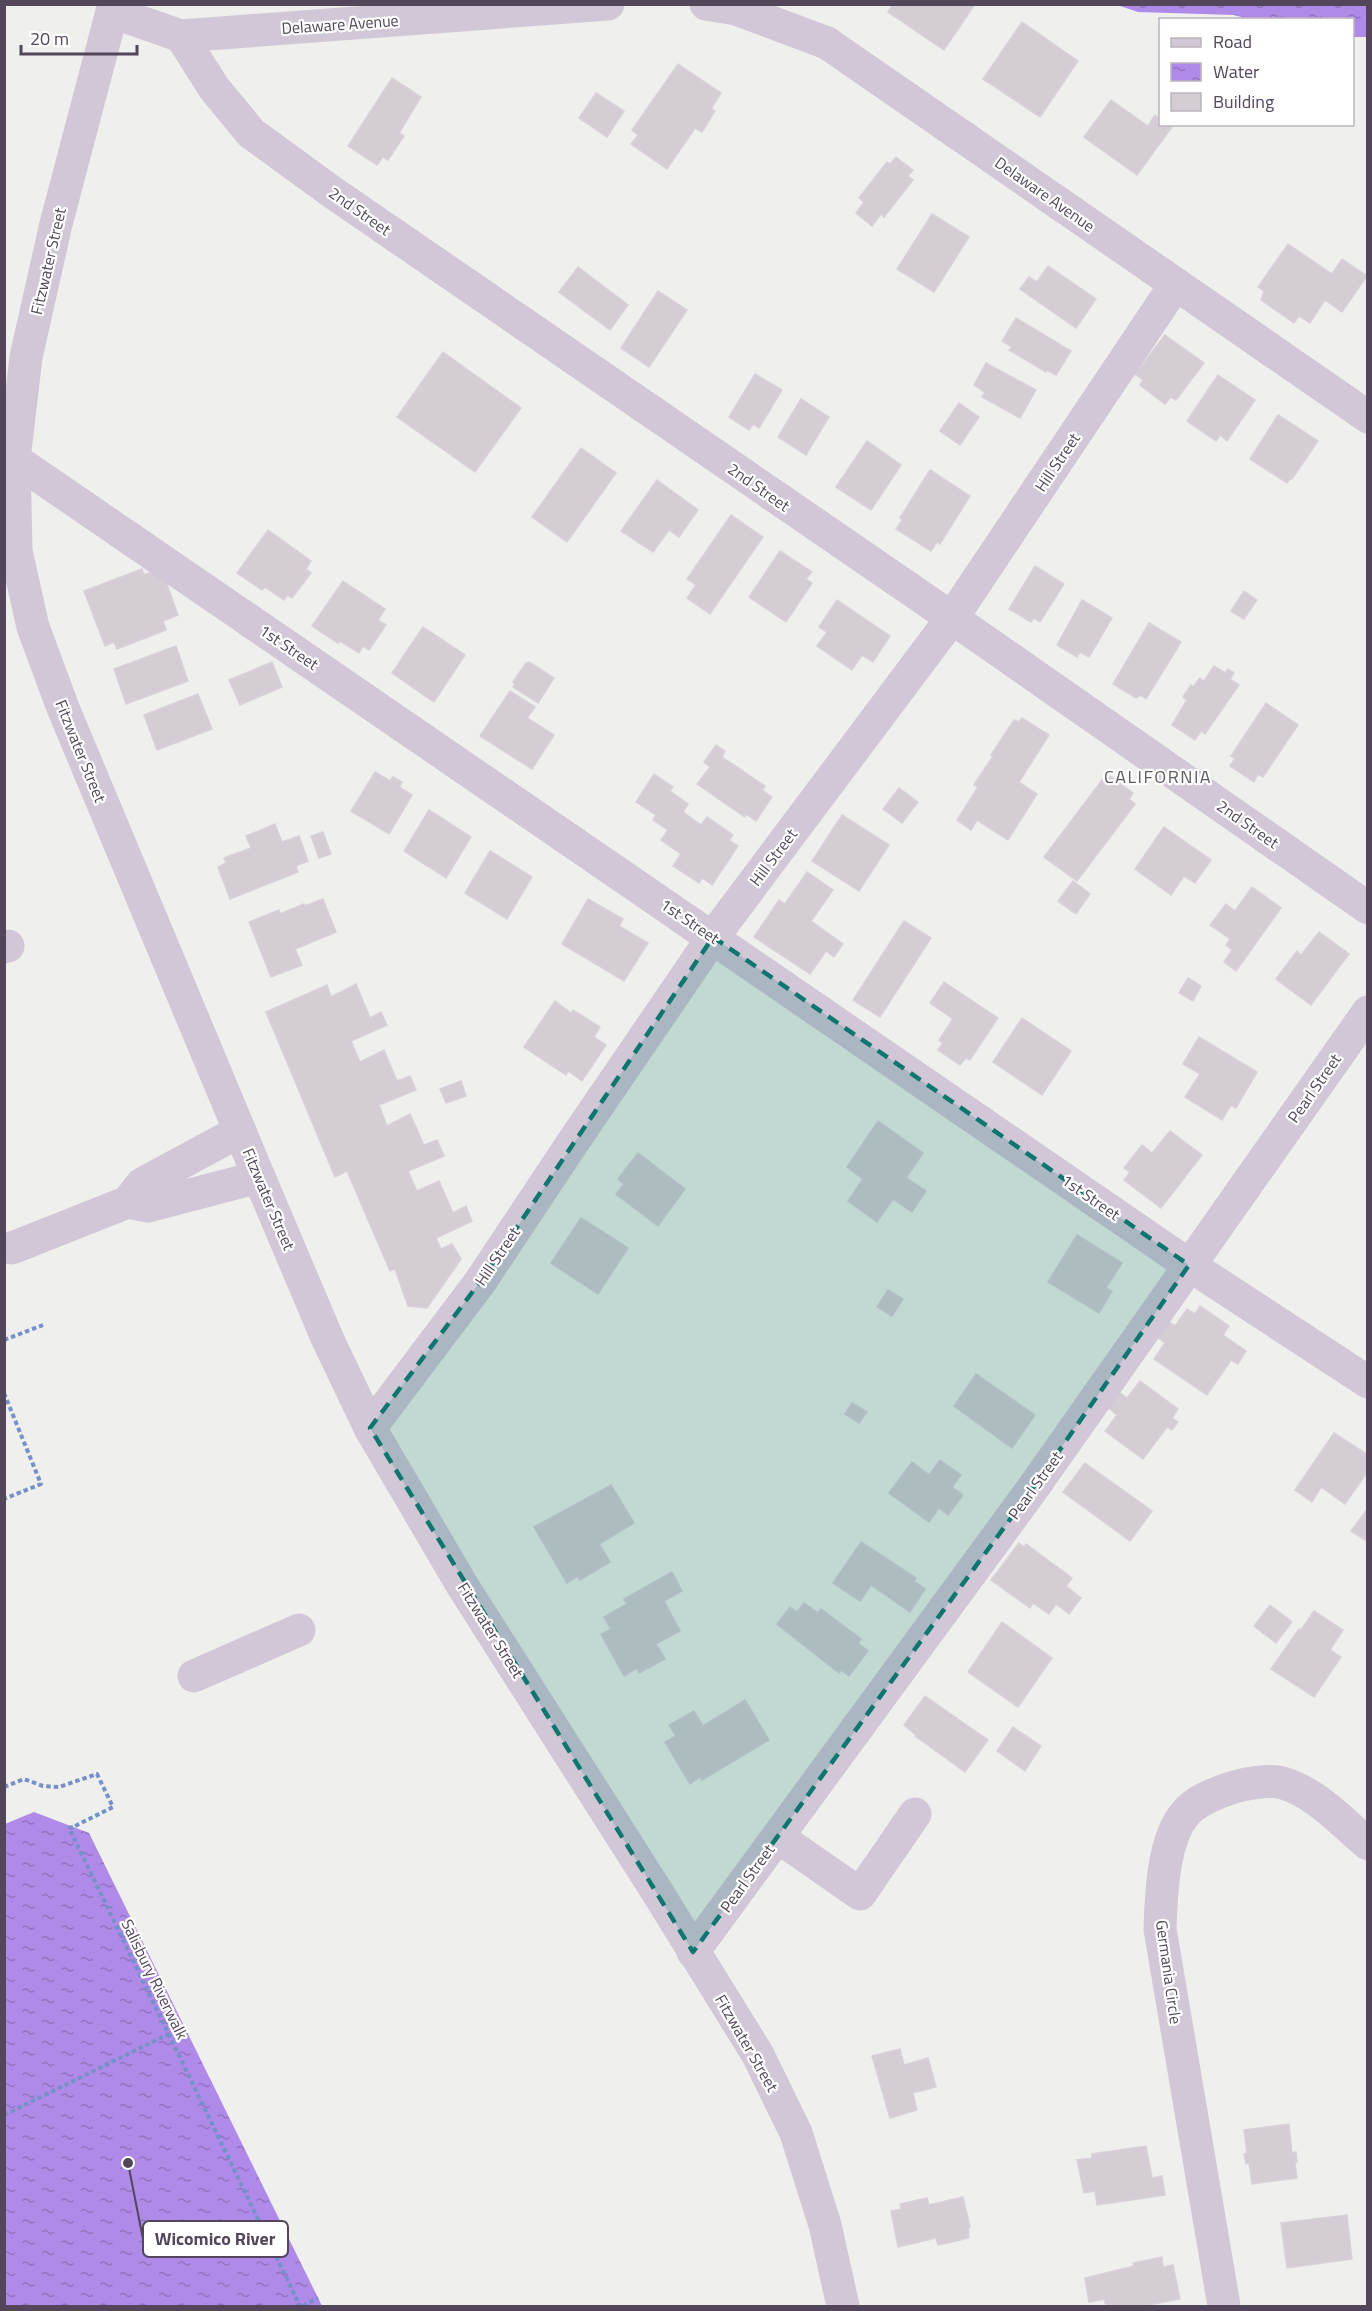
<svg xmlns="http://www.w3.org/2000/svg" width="1372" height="2311" viewBox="0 0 1372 2311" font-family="'Titillium Web',sans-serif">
<defs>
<pattern id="water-ripples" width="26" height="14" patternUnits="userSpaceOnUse" patternTransform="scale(1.5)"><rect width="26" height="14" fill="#af8ae9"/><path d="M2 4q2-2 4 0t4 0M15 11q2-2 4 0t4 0" fill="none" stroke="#9173c0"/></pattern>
</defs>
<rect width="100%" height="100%" fill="#eff0ed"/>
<!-- water -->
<g fill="url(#water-ripples)">
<path d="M1117,5h250v32h-14l-1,-17 -104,-1 -14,-4 -96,-3z"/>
<path d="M34,1812l55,21 233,473h-317v-482z"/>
</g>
<!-- building -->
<g fill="#d4cdd4" stroke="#d8d1d9" stroke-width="1.5">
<path d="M893,4h82l-31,46 -56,-38z"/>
<path d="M1022,22l56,39 -38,56 -57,-38z"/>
<path d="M678,64l43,29 -10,16 4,2 -13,21 -7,-4 -28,41 -36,-25 7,-9 -6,-5z"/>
<path d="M392,78l29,19 -22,36 5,3 -16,24 -5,-3 -6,8 -29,-19z"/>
<path d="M596,93l28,18 -17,26 -28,-19z"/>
<path d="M1111,100l37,26 7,-11 5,4v5h8l4,3 -35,48 -53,-38z"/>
<path d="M896,157l17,13 -5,6 5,4 -29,37 -3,-3 -9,12 -16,-13 8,-11 -5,-4 28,-36 3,2z"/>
<path d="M932,214l37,23 -35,55 -37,-23z"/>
<path d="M1288,244l44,30 10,-15 25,17 -25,36 -17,-12 -15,23 -11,-7 -5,7 -33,-23 3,-9 -6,-4z"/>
<path d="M1048,266l48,33 -20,29 -56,-39 9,-12 8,5z"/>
<path d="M578,267l50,38 -18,25 -51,-38z"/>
<path d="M658,291l29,19 -38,57 -28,-19z"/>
<path d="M1016,318l55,33 -15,24 -9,-5 -1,2 -37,-22 3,-3 -10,-6z"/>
<path d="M1165,335l39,28 -28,37 -5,-3 -6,7 -25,-19 3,-5 -8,-6z"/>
<path d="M443,352l78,56 -46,64 -78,-55z"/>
<path d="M986,363l50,27 -16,28 -38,-21 3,-5 -11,-7z"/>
<path d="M755,374l27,16 -23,38 -6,-4 -4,6 -20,-13z"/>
<path d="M1218,375l37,25 -28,41 -7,-6 -4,6 -29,-20z"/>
<path d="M801,399l28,18 -23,38 -28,-18z"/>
<path d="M959,403l20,14 -19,28 -20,-14z"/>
<path d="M1278,415l40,26 -26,38h-2l-3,4 -37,-24z"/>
<path d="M867,441l34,24 -30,45 -35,-23z"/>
<path d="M581,448l35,25 -49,69 -35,-25z"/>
<path d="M930,470l40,26 -30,48 -3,-2 -6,9 -35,-22 6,-9 -2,-2z"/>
<path d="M657,480l41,30 -19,27 -10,-7 -16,22 -32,-21z"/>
<path d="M731,515l32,22 -53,77 -23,-16 9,-13 -9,-6z"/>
<path d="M268,530l43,31 -5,8 5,4 -19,25 -5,-3 -3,5 -19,-13 -3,3 -25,-17z"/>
<path d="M780,551l32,21 -6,7 6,4 -26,39 -37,-25z"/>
<path d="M1035,566l29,18 -24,38 -6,-4 -3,4 -22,-13z"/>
<path d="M142,569l2,6 10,-4 11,8 13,36 -15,6 3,9 -49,19 -3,-7 -9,4 -21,-55z"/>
<path d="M343,581l42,28 -7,11 8,5 -17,25 -6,-4 -4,7 -19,-12 -2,2 -26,-17z"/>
<path d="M1244,591l13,9 -13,19 -13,-8z"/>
<path d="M837,600l53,36 -17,26 -11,-7 -10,15 -35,-24 10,-14 -8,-5z"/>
<path d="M1082,600l30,18 -23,39 -9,-5 -3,5 -20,-12z"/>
<path d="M1149,623l32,19 -35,57 -6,-4 -4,3 -23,-14z"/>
<path d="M423,627l42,28 -31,47 -42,-29z"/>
<path d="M176,646l12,35 -62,23 -12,-35z"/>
<path d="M272,662l10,25 -42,18 -11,-25z"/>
<path d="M529,662l25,16 -16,25 -25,-16 2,-3 -2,-2 13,-19z"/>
<path d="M1214,666l11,7 3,-4 6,4 -4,6 9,6 -34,49 -4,-3 -6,9 -23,-15 15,-25 -4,-3 8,-12 2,2 7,-9 4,3z"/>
<path d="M510,691l25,16 -8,11 27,17 -22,34 -52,-33z"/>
<path d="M198,694l14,35 -55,21 -13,-35z"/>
<path d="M1266,703l32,22 -35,52 -5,-3 -4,8 -24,-16 5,-8 -4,-2z"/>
<path d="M1022,718l27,17 -30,47 18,12 -29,46 -31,-20 -6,10 -14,-10 21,-33 -4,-2 19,-29 -2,-1 23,-35 5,2z"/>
<path d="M716,745l9,6 -3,6 43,29 -3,4 10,7 -16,24 -10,-7 -1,3 -48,-33 13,-17 -6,-5z"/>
<path d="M375,772l15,9 3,-4 9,5 -3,5 13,8 -23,39 -38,-23z"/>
<path d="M654,774l19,13 -3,4 18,13 -5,8 18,13 6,-8 26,18 -4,5 9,6 -26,39 -10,-7 -3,5 -26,-17 8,-12 -20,-14 7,-10 -15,-10 3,-5 -20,-13z"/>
<path d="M1110,776l23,17 -4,6 6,5 -58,77 -33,-24 58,-77 3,3z"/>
<path d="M899,788l19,14 -16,21 -19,-14z"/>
<path d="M429,810l42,27 -25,41 -42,-27z"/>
<path d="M842,815l47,30 -30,46 -47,-30z"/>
<path d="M275,824l7,18 17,-6 9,25 -12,5 2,6 -68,27 -12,-32 8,-4 -2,-5 27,-10 -5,-12z"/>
<path d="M1164,827l47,33 -16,23 -11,-7 -13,19 -36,-26z"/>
<path d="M323,832l8,22 -12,4 -8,-22z"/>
<path d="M490,851l42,26 -25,42 -42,-26z"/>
<path d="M807,872l26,18 -22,31 32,23 -9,13 -8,-6 -16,23 -56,-37 25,-37 6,4z"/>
<path d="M1073,881l17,13 -14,20 -18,-13z"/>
<path d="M1252,887l29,21 -45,63 -12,-9 8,-12 -6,-5 4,-6 -20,-14 16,-21 9,7z"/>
<path d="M323,899l13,33 -41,17 7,16 -31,12 -22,-55 30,-12 1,4 24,-10 1,2z"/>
<path d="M588,899l35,20 -4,7 29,17 -24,38 -62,-37z"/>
<path d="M904,921l27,17 -51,79 -27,-17z"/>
<path d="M1319,932l30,22 -38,51 -35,-26 21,-28 4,4z"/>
<path d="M1188,978l13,8 -8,15 -14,-8z"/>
<path d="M944,982l54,36 -28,42 -4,-2 -6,7 -22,-15 5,-7 -4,-3 14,-21 -23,-16z"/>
<path d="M356,984l14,34 11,-6 6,13 -36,16 9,21 24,-12 13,31 13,-5 6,14 -37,15 8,21 23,-12 14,31 13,-5 7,16 -36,15 9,20 22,-10 14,32 13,-7 6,15 -36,17 5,11 11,-5 9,15 -34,49 -19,-2 -13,-37 -5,2 -43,-100 -12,6 -69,-165 61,-27 4,12z"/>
<path d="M555,1001l16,12 2,-3 27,17 -6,10 12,8 -24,36 -14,-10 -2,4 -42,-28z"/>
<path d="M1022,1018l49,33 -29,44 -49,-33z"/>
<path d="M1199,1037l58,35 -21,36 -5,-3 -9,15 -37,-23 15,-23 -17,-10z"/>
<path d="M461,1081l5,15 -20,7 -6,-14z"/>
<path d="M878,1121l45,32 -17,25 20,13 -14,21 -19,-13 -16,23 -29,-21 15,-22 -16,-12z"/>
<path d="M1170,1131l32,24 -41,53 -37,-28 6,-8 -6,-4 18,-23 10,8z"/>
<path d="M638,1153l47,36 -27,37 -42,-32 8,-10 -6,-5z"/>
<path d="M581,1218l47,30 -30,46 -47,-31z"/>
<path d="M1077,1235l45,28 -16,25 6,3 -13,22 -51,-31z"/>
<path d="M888,1290l15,9 -11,17 -15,-9z"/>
<path d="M1200,1306l29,20 -6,9 23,16 -8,13 -7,-4 -24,35 -53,-36 11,-16 -8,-6 10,-16 8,5 12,-17 8,5z"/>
<path d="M976,1374l59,41 -23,33 -58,-42z"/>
<path d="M1140,1381l38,28 -6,9 6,4 -6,8 -5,-3 -24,32 -38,-28 12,-16 -10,-8 12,-15 8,6z"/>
<path d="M852,1403l15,9 -8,11 -14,-9z"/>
<path d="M1334,1433l34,22v16l-23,33 -24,-17 -9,15 -17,-12z"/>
<path d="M940,1460l21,15 -9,12 11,8 -15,20 -9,-7 -10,14 -40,-29 23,-31 17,13z"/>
<path d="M1085,1463l67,48 -22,30 -67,-49z"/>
<path d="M611,1485l23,38 -35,21 11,18 -30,18 -2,-4 -11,7 -33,-56z"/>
<path d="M1368,1508v34l-17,-11z"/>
<path d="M861,1542l55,36 -2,3 11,8 -15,23 -39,-27 -11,16 -27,-18z"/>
<path d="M1019,1543l5,4 2,-3 46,34 -6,8 15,12 -12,16 -13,-10 -7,10 -16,-11 -3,5 -39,-28z"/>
<path d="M672,1572l10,19 -18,10 16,30 -24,13 9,15 -26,14 -2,-5 -13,8 -23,-42 10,-5 -7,-12 23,-13 -3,-5z"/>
<path d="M804,1603l14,10 3,-4 40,30 -3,4 10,8 -19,25 -8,-6 -2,3 -62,-49 13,-17 7,5z"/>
<path d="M1270,1605l22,17 -16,21 -22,-17z"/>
<path d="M1314,1611l29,19 -13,20 11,7 -27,40 -43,-28 28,-40 2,1z"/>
<path d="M1002,1622l50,36 -34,49 -50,-35z"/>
<path d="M925,1696l63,44 -23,32 -50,-36 1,-1 -12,-10z"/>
<path d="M745,1700l24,40 -67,40 -2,-3 -10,7 -25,-42 11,-6 -7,-11 25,-14 9,15z"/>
<path d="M1013,1727l28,19 -16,25 -28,-20z"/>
<path d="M900,2049l4,16 24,-7 8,29 -23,6 4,17 -27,8 -18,-62z"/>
<path d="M1289,2124l3,29 4,-1 1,10 -2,1 2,15 -45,6 -3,-21 -3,1 -2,-10 3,-1 -3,-23z"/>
<path d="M1146,2146l6,32 10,-2 3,19 -68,10 -2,-14 -11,2 -7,-33 15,-2v-4z"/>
<path d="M963,2197l7,30 -2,1 1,10 -31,7 -2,-7 -38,9 -7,-36 10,-2 -1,-5 27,-6 2,7z"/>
<path d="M1347,2215l5,44 -65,9 -6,-45z"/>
<path d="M1162,2257l1,10 10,-2 7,34 -36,7h-38l-2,-7 -15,3 -4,-24 49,-12 -1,-3z"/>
</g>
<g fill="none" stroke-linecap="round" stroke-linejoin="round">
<!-- path -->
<g stroke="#7590ca" stroke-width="4" stroke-dasharray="4.5 3" stroke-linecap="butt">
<path d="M4,1340l39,-15"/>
<path d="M4,1393l37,91 -37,15"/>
<path d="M4,1787l20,-8 19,7 16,1 38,-13 16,33 -40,20"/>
<path d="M4,2115l179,-88"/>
<path d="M303,2306l15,-8"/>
</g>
<!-- minor -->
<g stroke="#d1c7d7" stroke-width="33">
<path d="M114,4l-58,220 -30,133 -12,102 2,92 17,76 30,81 196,469 69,163 42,88 92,157 194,305 102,165 38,78 29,92 18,81"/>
<path d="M706,4l30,5 91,34 541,374"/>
<path d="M112,12l69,24 427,-32"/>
<path d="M181,36l33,52 37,45 81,59 620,426 416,290"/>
<path d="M14,459l1175,806 179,117"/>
<path d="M4,947l4,-1"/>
<path d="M128,1202l20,4 111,-29"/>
<path d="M12,1248l116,-46 14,-18 98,-53"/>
<path d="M370,1428l110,-146 91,-137 142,-208 239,-319 223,-333"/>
<path d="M194,1676l105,-46"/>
<path d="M778,1837l82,57 55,-80"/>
<path d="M693,1952l340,-464 335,-476"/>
<path d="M1224,2306l-64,-377c1,-32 3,-90 25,-115 10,-13 29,-20 43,-25 14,-5 41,-10 55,-6 33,10 59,39 85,61"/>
</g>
<!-- path-bridge -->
<path stroke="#7590ca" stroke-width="4" stroke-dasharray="4.5 3" stroke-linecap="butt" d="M73,1827l-4,1 231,478"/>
</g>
<!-- marked area -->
<path fill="#0f766e" fill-opacity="0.2" stroke="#0f766e" stroke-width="4.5" stroke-dasharray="12 8" stroke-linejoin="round" d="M713,937l476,328 -156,223 -340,464 -323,-524 110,-146z"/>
<g text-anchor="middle" stroke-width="4.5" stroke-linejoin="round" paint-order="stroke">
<!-- street labels -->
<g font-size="16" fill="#53465a" stroke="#fff">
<text transform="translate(340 24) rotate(-4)" y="6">Delaware Avenue</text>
<text transform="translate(1045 194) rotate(35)" y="6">Delaware Avenue</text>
<text transform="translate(360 211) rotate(35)" y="6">2nd Street</text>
<text transform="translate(48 261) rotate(-77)" y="6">Fitzwater Street</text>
<text transform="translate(1057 462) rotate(-56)" y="6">Hill Street</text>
<text transform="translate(759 487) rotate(35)" y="6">2nd Street</text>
<text transform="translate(289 647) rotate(34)" y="6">1st Street</text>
<text transform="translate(81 751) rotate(68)" y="6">Fitzwater Street</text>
<text transform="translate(1248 824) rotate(35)" y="6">2nd Street</text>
<text transform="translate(773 857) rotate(-53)" y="6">Hill Street</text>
<text transform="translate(690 921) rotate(34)" y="6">1st Street</text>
<text transform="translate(1314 1088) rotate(-55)" y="6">Pearl Street</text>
<text transform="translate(1091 1197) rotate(35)" y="6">1st Street</text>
<text transform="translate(269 1199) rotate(67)" y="6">Fitzwater Street</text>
<text transform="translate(497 1256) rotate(-56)" y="6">Hill Street</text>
<text transform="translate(1035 1485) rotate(-54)" y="6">Pearl Street</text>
<text transform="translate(491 1630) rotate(58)" y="6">Fitzwater Street</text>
<text transform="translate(747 1878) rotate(-54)" y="6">Pearl Street</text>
<text transform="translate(1169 1972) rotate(82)" y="6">Germania Circle</text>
<text transform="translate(155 1979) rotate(64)" y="6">Salisbury Riverwalk</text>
<text transform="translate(747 2043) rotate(60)" y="6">Fitzwater Street</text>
</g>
<!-- neighbourhood labels -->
<g font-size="18" letter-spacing="1.5" fill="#605a62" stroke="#fff">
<text x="1158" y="783">CALIFORNIA</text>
</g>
</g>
<!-- callouts -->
<path fill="none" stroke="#53465a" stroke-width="2" d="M128 2163L143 2239"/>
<circle fill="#53465a" stroke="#fff" stroke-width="2" cx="128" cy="2163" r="6"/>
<rect fill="#fff" stroke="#53465a" stroke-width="2" x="143" y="2221" width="145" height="36" rx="6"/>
<g font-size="18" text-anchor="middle" font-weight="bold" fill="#53465a">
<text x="215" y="2245">Wicomico River</text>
</g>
<!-- border -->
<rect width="1372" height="2311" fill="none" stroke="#53465a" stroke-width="12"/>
<!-- legend -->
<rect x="1159" y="18" width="195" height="108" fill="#ffffff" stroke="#bab5bd" stroke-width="1.5"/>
<rect x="1171" y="38" width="30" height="9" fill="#d1c7d7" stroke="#bab5bd" stroke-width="1.5"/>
<text x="1213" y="48" font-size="18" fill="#53465a">Road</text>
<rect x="1171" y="63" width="30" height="18" fill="url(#water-ripples)" stroke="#bab5bd" stroke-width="1.5"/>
<text x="1213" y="78" font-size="18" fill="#53465a">Water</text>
<rect x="1171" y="93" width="30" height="18" fill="#d4cdd4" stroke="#bab5bd" stroke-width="1.5"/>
<text x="1213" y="108" font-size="18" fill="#53465a">Building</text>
<!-- scale -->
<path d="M21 45v9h116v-9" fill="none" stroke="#53465a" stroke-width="3"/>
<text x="30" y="45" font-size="18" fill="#53465a" stroke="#ffffff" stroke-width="4.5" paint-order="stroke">20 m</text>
</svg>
